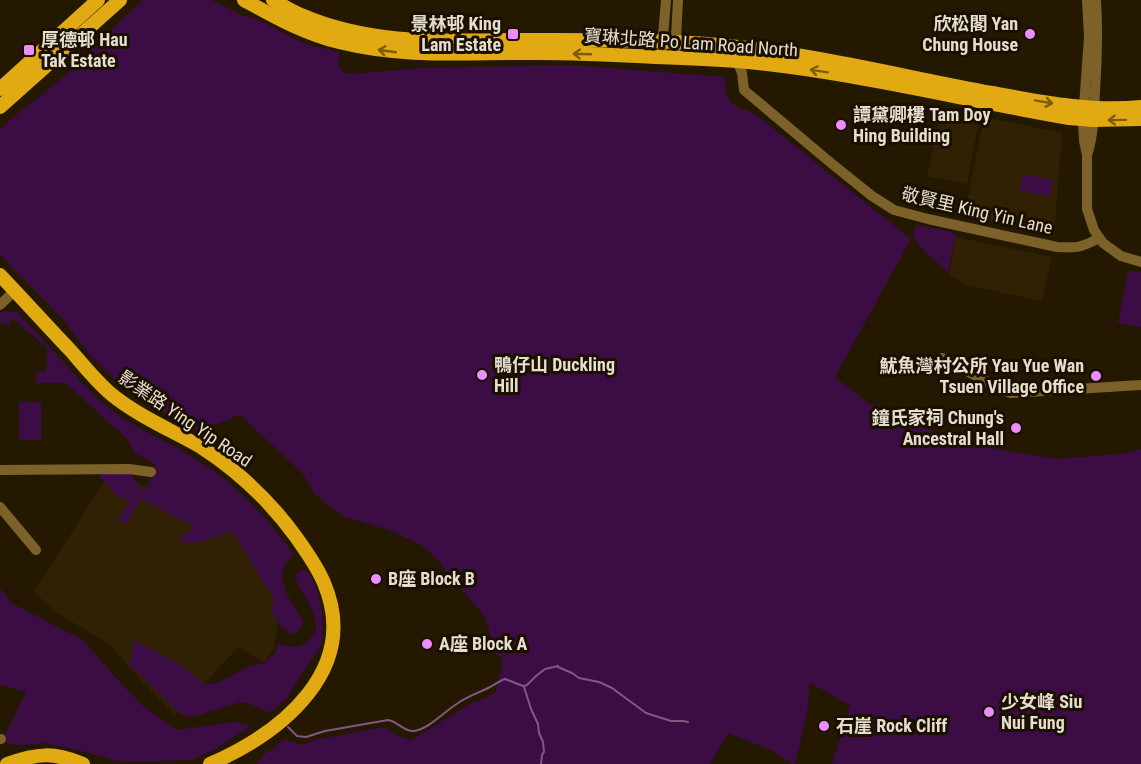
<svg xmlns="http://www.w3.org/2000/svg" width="1141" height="764" viewBox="0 0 1141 764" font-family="'Roboto Condensed','Noto Sans TC',sans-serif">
<rect width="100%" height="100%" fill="#241900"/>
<!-- built -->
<g fill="#302104">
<path d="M942,108l38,7 -13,69 -40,-8z"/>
<path d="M984,117l78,16 -8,101 -90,-17z"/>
<path d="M956,237l96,20 -10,44 -76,-16 -14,-9 -3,-3z"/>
<path d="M105,480l58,8 69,43 48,72 -6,45 -10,15 -26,-16 -63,68 -33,-33 -32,-37 -54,-33 -22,-20z"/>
</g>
<!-- green -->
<g fill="#3c0c45">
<path d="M143,0h67l9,3 22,12 16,4 48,25 34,8v15l5,6 6,1 73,-6 148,-3 154,12c-1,25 7,29 29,36l157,126 -76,138 33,26 93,40 96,16 64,-5 20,-5v315h-309l18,-59 -40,-22 -3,30 -12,51h-3l-19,-13 -45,-18 -18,31h-454l11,-13h5l6,-7 7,-5 17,6 17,-6 65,-12 4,2 7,6 16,5 62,-38 13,-4 10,-6 7,-33 -9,-7 -5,-22 -6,-16 -32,-36 -13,-18 -15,-14 -34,-16 -47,-14 -26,-21 -14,-22 -62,-58 -42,16 -62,-34 -19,-15 -28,-28 -26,-35 -63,-64v-126c19,-19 42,-33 62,-51 28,-25 53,-53 81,-78z"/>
<path d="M1023,174l30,6 -3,16 -30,-5z"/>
<path d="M916,225l33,6 7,4 -8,37 -24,-21 -11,-14z"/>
<path d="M1130,271l11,1v55l-23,-4 9,-48z"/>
<path d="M16,311c18,19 35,38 53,57 14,16 28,32 45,44 26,19 57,30 83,48 39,24 71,58 97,95 -25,18 -3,46 8,65l1,4 -4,7 -8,3 -9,-6 -12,-19 5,-8 -43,-70 -32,11 -16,1 -4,-6 15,-10 -54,-28 -15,25 -8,-4 12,-19 -13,-5 -17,-19 -1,-12 32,9 13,19 12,-28 -21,-12 -8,-14 -61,-56h-30v-11l10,-1 1,-23 -34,-29 -8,7 -5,-4v-10z"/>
<rect x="19" y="402" width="22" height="38"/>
<path d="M301,570h4l4,3 7,14 6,24 1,25 -3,12 -13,18 -20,32 -17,15 -22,-10 -8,-1 -44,14 -5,1 -9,-2 -53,-51 3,-7 1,-17 45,23 26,21h11l35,-18 14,-3 11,-10 3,-10c9,4 19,6 27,0 26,-17 -1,-44 -9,-63 -1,-5 1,-7 5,-10z"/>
<path d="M0,588l11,15 72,37 32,37 26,27 35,26 58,-8 17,4 -34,22 -25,12 -71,2 -39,-11 -38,-8 -28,3 -14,-5 24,-49 -26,-7z"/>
</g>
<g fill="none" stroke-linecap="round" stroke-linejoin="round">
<!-- stream -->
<g stroke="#825882" stroke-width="2">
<path d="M558,667l14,6 7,5 20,4 13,6 34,25 25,8h12l5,1"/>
<path d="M524,687l7,22 7,15 1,9 4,9 1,10 -2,3 -1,9"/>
<path d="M288,727l9,9 9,1 19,-6 63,-11c9,1 16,12 26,11 15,-2 31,-20 44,-28 10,-7 20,-10 30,-15 6,-3 11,-7 17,-9l18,7 4,-1 9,-9 9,-7 13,-3"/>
</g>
<!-- minor -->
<g stroke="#7c6229" stroke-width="10">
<path d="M1087,0l2,37 -6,83 1,21 3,14v54l7,21 9,13 18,13 20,6"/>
<path d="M662,48l4,-48"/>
<path d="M675,57l3,-57"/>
<path d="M737,61l5,12 2,17 87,73 41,33 22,14 34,9 129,28c20,1 24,1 42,-9"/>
<path d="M1088,152c6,-20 6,-41 7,-61 2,-31 3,-61 1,-91"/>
<path d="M0,305l15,-15"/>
<path d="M942,358l61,32 8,3 130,-8"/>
<path d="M0,470l129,-1 22,3"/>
<path d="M0,507l36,43"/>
<path d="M0,739h1"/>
</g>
<!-- major -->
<g stroke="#e1aa13" stroke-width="14">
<path d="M244,0c31,17 61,34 95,42 67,17 131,10 199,11 39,0 79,2 118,4 27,1 54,2 81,4 112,10 221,38 332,57l24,2 48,-1"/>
<path d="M273,0c9,5 18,11 28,15 69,30 140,26 214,25 71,0 143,-1 214,6 89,9 176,31 263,47 49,9 99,19 149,14"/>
<path d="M0,89l98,-89"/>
<path d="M0,107l120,-107"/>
<path d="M0,275c24,25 47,51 71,76 13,15 25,30 40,43 27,22 60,36 90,53 11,7 22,15 33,24 23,19 44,41 62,66 10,14 21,29 28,46 37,87 -43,150 -114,181"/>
<path d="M7,764c30,-11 47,-12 76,0"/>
</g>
</g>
<!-- one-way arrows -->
<defs><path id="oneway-shaft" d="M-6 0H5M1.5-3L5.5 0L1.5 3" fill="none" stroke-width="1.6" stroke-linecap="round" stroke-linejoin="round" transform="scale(1.5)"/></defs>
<g stroke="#7e5d0a">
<use href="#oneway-shaft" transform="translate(387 51) rotate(-172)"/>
<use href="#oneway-shaft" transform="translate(582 54) rotate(-178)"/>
<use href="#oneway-shaft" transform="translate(819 71) rotate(-171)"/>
<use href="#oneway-shaft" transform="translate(1044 102) rotate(10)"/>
<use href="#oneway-shaft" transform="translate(1117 120) rotate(179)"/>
</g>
<!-- markers -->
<g fill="#eb8dfc" stroke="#1b1000" stroke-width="2">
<rect x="507" y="28" width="12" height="12" rx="3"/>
<circle cx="1030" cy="34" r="6"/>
<rect x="23" y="44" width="12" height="12" rx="3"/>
<circle cx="841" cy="125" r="6"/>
<circle cx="482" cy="375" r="6"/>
<circle cx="1096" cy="376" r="6"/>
<circle cx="1016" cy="428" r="6"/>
<circle cx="376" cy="579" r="6"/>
<circle cx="427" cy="644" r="6"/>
<circle cx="989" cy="712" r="6"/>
<circle cx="824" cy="726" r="6"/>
</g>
<g text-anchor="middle" stroke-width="6" stroke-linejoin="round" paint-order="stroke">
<!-- poi labels -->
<g font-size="18" font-weight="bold" fill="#e5ddce" stroke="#1b1000" text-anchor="start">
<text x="501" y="30" text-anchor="end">景林邨 King<tspan x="501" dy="21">Lam Estate</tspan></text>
<text x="1018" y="30" text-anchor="end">欣松閣 Yan<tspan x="1018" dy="21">Chung House</tspan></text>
<text x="41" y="46">厚德邨 Hau<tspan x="41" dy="21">Tak Estate</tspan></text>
<text x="853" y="121">譚黛卿樓 Tam Doy<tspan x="853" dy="21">Hing Building</tspan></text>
<text x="494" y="371">鴨仔山 Duckling<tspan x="494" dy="21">Hill</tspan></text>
<text x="1084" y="372" text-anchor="end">魷魚灣村公所 Yau Yue Wan<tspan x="1084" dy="21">Tsuen Village Office</tspan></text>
<text x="1004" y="424" text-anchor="end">鐘氏家祠 Chung's<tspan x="1004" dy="21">Ancestral Hall</tspan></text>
<text x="388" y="585">B座 Block B</text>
<text x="439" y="650">A座 Block A</text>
<text x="1001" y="708">少女峰 Siu<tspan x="1001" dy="21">Nui Fung</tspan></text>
<text x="836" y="732">石崖 Rock Cliff</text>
</g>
<!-- street labels -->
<g font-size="18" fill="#e5ddce" stroke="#1b1000">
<text transform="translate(691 43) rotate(4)" y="6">寶琳北路 Po Lam Road North</text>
<text transform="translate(977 211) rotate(13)" y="6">敬賢里 King Yin Lane</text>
<text transform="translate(185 419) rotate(34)" y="6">影業路 Ying Yip Road</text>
</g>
</g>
</svg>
